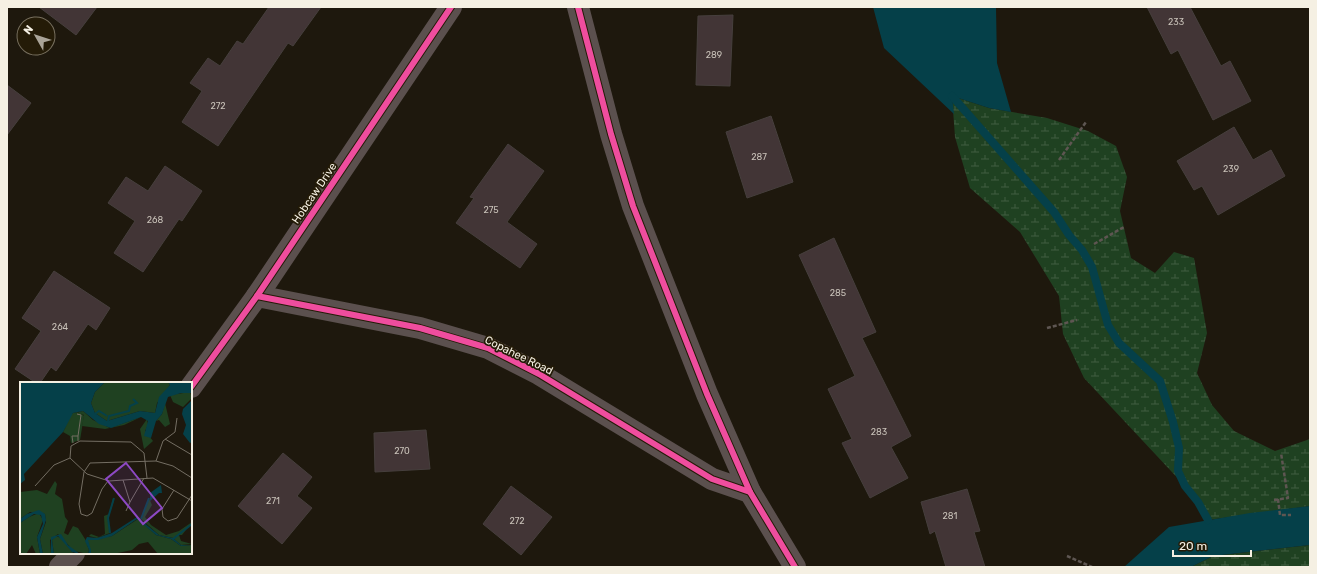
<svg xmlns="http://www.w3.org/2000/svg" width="1317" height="574" viewBox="0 0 1317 574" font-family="Rubik,sans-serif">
<defs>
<pattern id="wetland-marsh" width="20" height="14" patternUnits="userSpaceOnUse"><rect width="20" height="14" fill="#1f4121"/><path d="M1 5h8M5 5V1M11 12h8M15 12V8" fill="none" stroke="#405d41"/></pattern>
</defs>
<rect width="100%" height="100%" fill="#1e180d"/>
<!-- wetland -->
<g fill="url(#wetland-marsh)">
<path d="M952,96l37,12 58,10 41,13 28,15 11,31 -7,34 11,47 24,15 19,-21 20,6 13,75 -10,40 15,32 22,26 41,20 35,-12v67l-102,14 -10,-18 -13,-16 -101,-108 -21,-44 -4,-38 -39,-64 -50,-44 -15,-51z"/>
<path d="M1310,545v22h-119l22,-11z"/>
</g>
<!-- water -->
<g fill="#054049">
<path d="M873,7h123l1,56 14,49 -22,-4 -37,-12 2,18 -70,-66z"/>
<path d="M1310,506v39l-97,11 -22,11h-67l45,-40 81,-14z"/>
</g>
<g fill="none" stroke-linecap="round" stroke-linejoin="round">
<!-- stream -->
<path stroke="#054049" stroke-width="8" d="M952,96l102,116 15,23 13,15 10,17 16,58 11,18 41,38 13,41 6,26 -1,23 7,15 13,16 10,18"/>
</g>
<!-- building -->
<g fill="#423536" stroke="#463f3d">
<path d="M39,7h58l-21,28z"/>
<path d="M269,7h52l-28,39 -5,-3 -70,103 -36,-24 20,-31 -12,-8 18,-25 12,8 17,-25 6,3z"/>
<path d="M1147,7h43l31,59 9,-5 21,40 -38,19 -35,-70 -7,4z"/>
<path d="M733,15l-3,71 -34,-1 2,-69z"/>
<path d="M7,85l24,18 -24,32z"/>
<path d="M771,116l22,66 -46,16 -21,-66z"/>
<path d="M1234,127l19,33 18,-10 14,26 -67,39 -16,-29 -8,4 -17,-29z"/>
<path d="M508,144l36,27 -37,51 30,22 -17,24 -64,-45 18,-25 -4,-1z"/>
<path d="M165,166l37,25 -20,30 -3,-2 -36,53 -29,-19 21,-32 -27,-18 18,-26 22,14z"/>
<path d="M834,238l42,94 -14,6 49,98 -20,11 17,31 -38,20 -28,-55 10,-4 -24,-50 27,-13 -56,-121z"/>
<path d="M54,271l56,37 -14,22 -8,-6 -32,47 -5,-4 -11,16h-4l-21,-14 26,-38 -19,-13z"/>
<path d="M426,430l4,39 -55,3 -1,-39z"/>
<path d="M283,453l29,24 -15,19 15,12 -30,36 -44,-38z"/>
<path d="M511,486l41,31 -31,38 -38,-31z"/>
<path d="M967,489l13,42 -6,1 11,35h-39l-11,-36 -5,3 -9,-32z"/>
</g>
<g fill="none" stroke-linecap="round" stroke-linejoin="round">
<!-- path -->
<g stroke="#5e5652" stroke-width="2.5" stroke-dasharray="4 2" stroke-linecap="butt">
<path d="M1059,160l27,-38"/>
<path d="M1094,244l30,-17"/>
<path d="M1047,328l30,-8"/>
<path d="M1278,499l2,16h11"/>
<path d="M1274,500l14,-2 -7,-45"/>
<path d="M1067,556l25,11"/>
</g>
<!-- street -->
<g stroke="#5b504e" stroke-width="22">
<path d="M578,7l33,127 22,72 74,188 43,98"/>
<path d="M257,296l163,32 68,20 51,26 173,105 38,13 45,75"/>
<path d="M191,387l66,-91 194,-289"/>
<path d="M60,567l14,-14"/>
</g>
<defs>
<g id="cycleway">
<path d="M578,7l33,127 22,72 74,188 43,98"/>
<path d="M257,296l163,32 68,20 51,26 173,105 38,13 45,75"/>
<path d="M191,387l66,-91 194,-289"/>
</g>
</defs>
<!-- cycleway casing -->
<use href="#cycleway" stroke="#241b07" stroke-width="8"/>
<!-- cycleway -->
<use href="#cycleway" stroke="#ef4d9e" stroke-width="6"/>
</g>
<g text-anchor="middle" stroke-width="3.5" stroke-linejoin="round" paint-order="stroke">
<!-- number labels -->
<g font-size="9" fill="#c8c1b8">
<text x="1176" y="25">233</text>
<text x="714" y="58">289</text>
<text x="218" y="109">272</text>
<text x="759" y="160">287</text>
<text x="1231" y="172">239</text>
<text x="491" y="213">275</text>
<text x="155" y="223">268</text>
<text x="838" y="296">285</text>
<text x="60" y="330">264</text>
<text x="879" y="435">283</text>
<text x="402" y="454">270</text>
<text x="273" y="504">271</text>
<text x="950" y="519">281</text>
<text x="517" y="524">272</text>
</g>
<!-- street labels -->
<g font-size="11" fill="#f5f0e3" stroke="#241b07">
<text transform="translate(314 193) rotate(-56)" y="4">Hobcaw Drive</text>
<text transform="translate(519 355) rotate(26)" y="4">Copahee Road</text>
</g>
</g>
<!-- overview -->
<g transform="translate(20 382)">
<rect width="172" height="172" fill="#1e180d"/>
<path d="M85,0h63l2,3 -13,18 -2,10 -15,-2 -33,10 -12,-8 -4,-10 4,-11zM170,10l2,6 -9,9 -10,-5 -3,-7zM145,21l5,21 -5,3 -6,-7 -3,1 6,-7zM63,29l10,9 17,8 31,-11 -17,8 -19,4 -23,-3 2,-11 -6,-3 -15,20 7,-16 3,-3zM127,37l1,6 -3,6 8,10 -9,8 -4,-20zM35,99l2,3 -2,10 7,5 3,18 3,4 -4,12 4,2 5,-9 5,2 7,11 4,11 -1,4 -14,-3 -16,-17 -8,6 1,14h-8l-3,-15 6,-17 -1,-8 -15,-2 -10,7v-27l17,-2 10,4zM93,116l1,2 -1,4 -5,14 2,15 -13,5 -8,-2 2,-2 8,3 6,-3 -1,-18 5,-2zM129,116l3,7 -7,12 6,8 15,10 13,-4 13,-9 -10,13h-3l2,6 11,3 -11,1 -8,-7 -14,-3 -18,-16zM19,131l4,7 -6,17 3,17h-4l-4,-9 -6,9h-6v-31l9,-6zM118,137l18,16 15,4 10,7 11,-1v9h-34l-10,-12 -9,2 -7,6 -19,4h-22l-4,-14 25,-4zM36,154l5,2 13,16h-20l-2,-14z" fill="#1f4121"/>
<path d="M60,30l4,4 -4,24 -9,3 -1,-7 -7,-4 11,-18z" fill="#1f4121"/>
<path d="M0,0h85l-10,10 -4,11 4,10 12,8 33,-10 15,2 4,-16 11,-12 -2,-3h24v11h-11l-13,4 -6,17 -6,7 -5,17 -7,-2 4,-15 -7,-4 -30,11 -12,-4 -16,-13 -10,2 -10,19 -39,42 1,6 -5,4zM172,18v42l-2,1 -7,-9 3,-9 -4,-11 1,-5zM141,103l1,8h-3l-9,8v-8zM19,128l6,4 1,6 -6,19 3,15h-3l-3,-17 6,-13 -2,-9 -7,-1 -14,9v-4l7,-5zM117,135l22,18 14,3 8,7h11l-11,1 -10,-7 -15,-4 -19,-16 -25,17 -14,4h-10l3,10v4h-3l1,-4 -4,-9 2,-4 10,1 15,-5zM41,152l7,11 12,9 -8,-2 -14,-16 -6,4 2,14h-3v-17z" fill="#054049"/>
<path fill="none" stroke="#054049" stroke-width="2" d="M75,32l4,-3 8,5M88,39l1,-5 20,-5 1,-5 7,-3 -4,-4M121,137l8,-21M90,151l-2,-15 6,-20M153,157l19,-15"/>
<path fill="none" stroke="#746e63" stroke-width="1" d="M57,32l4,1 -3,21M145,57l27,16M53,61l-1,-7h6v5M136,79l7,-20 12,-9 2,-14M127,96l-3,-25 -13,-11 -51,-1 -9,5 -1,12 17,16 22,7 44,-3 39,23M103,98l7,22 -4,9M88,99l-6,8 -10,24 -5,3 -6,-2 -2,-10 5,-32 6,-9 66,-2 17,5 19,12M15,104l19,-21 16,-7M154,108l-12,19 1,8 5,4 9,-3 15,-23M110,120l14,-24"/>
<path fill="#8d49c4" fill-opacity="0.15" stroke="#8d49c4" stroke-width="2" d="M106,81l36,45 -19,16 -37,-45z"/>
<rect width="172" height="172" fill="none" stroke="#f5f0e3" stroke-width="2"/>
</g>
<!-- border -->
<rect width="1317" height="574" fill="none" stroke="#f5f0e3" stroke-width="16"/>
<!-- north arrow -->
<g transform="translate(36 36) rotate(309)"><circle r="19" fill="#241b07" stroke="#78705f"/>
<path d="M0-3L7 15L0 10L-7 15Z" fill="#aaa498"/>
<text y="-6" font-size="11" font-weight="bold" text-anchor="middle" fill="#f5f0e3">N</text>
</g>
<!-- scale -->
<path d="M1173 550v6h78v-6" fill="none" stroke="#f5f0e3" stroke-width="2"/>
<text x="1179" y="550" font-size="12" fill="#f5f0e3" stroke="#241b07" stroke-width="3" paint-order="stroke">20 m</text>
</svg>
